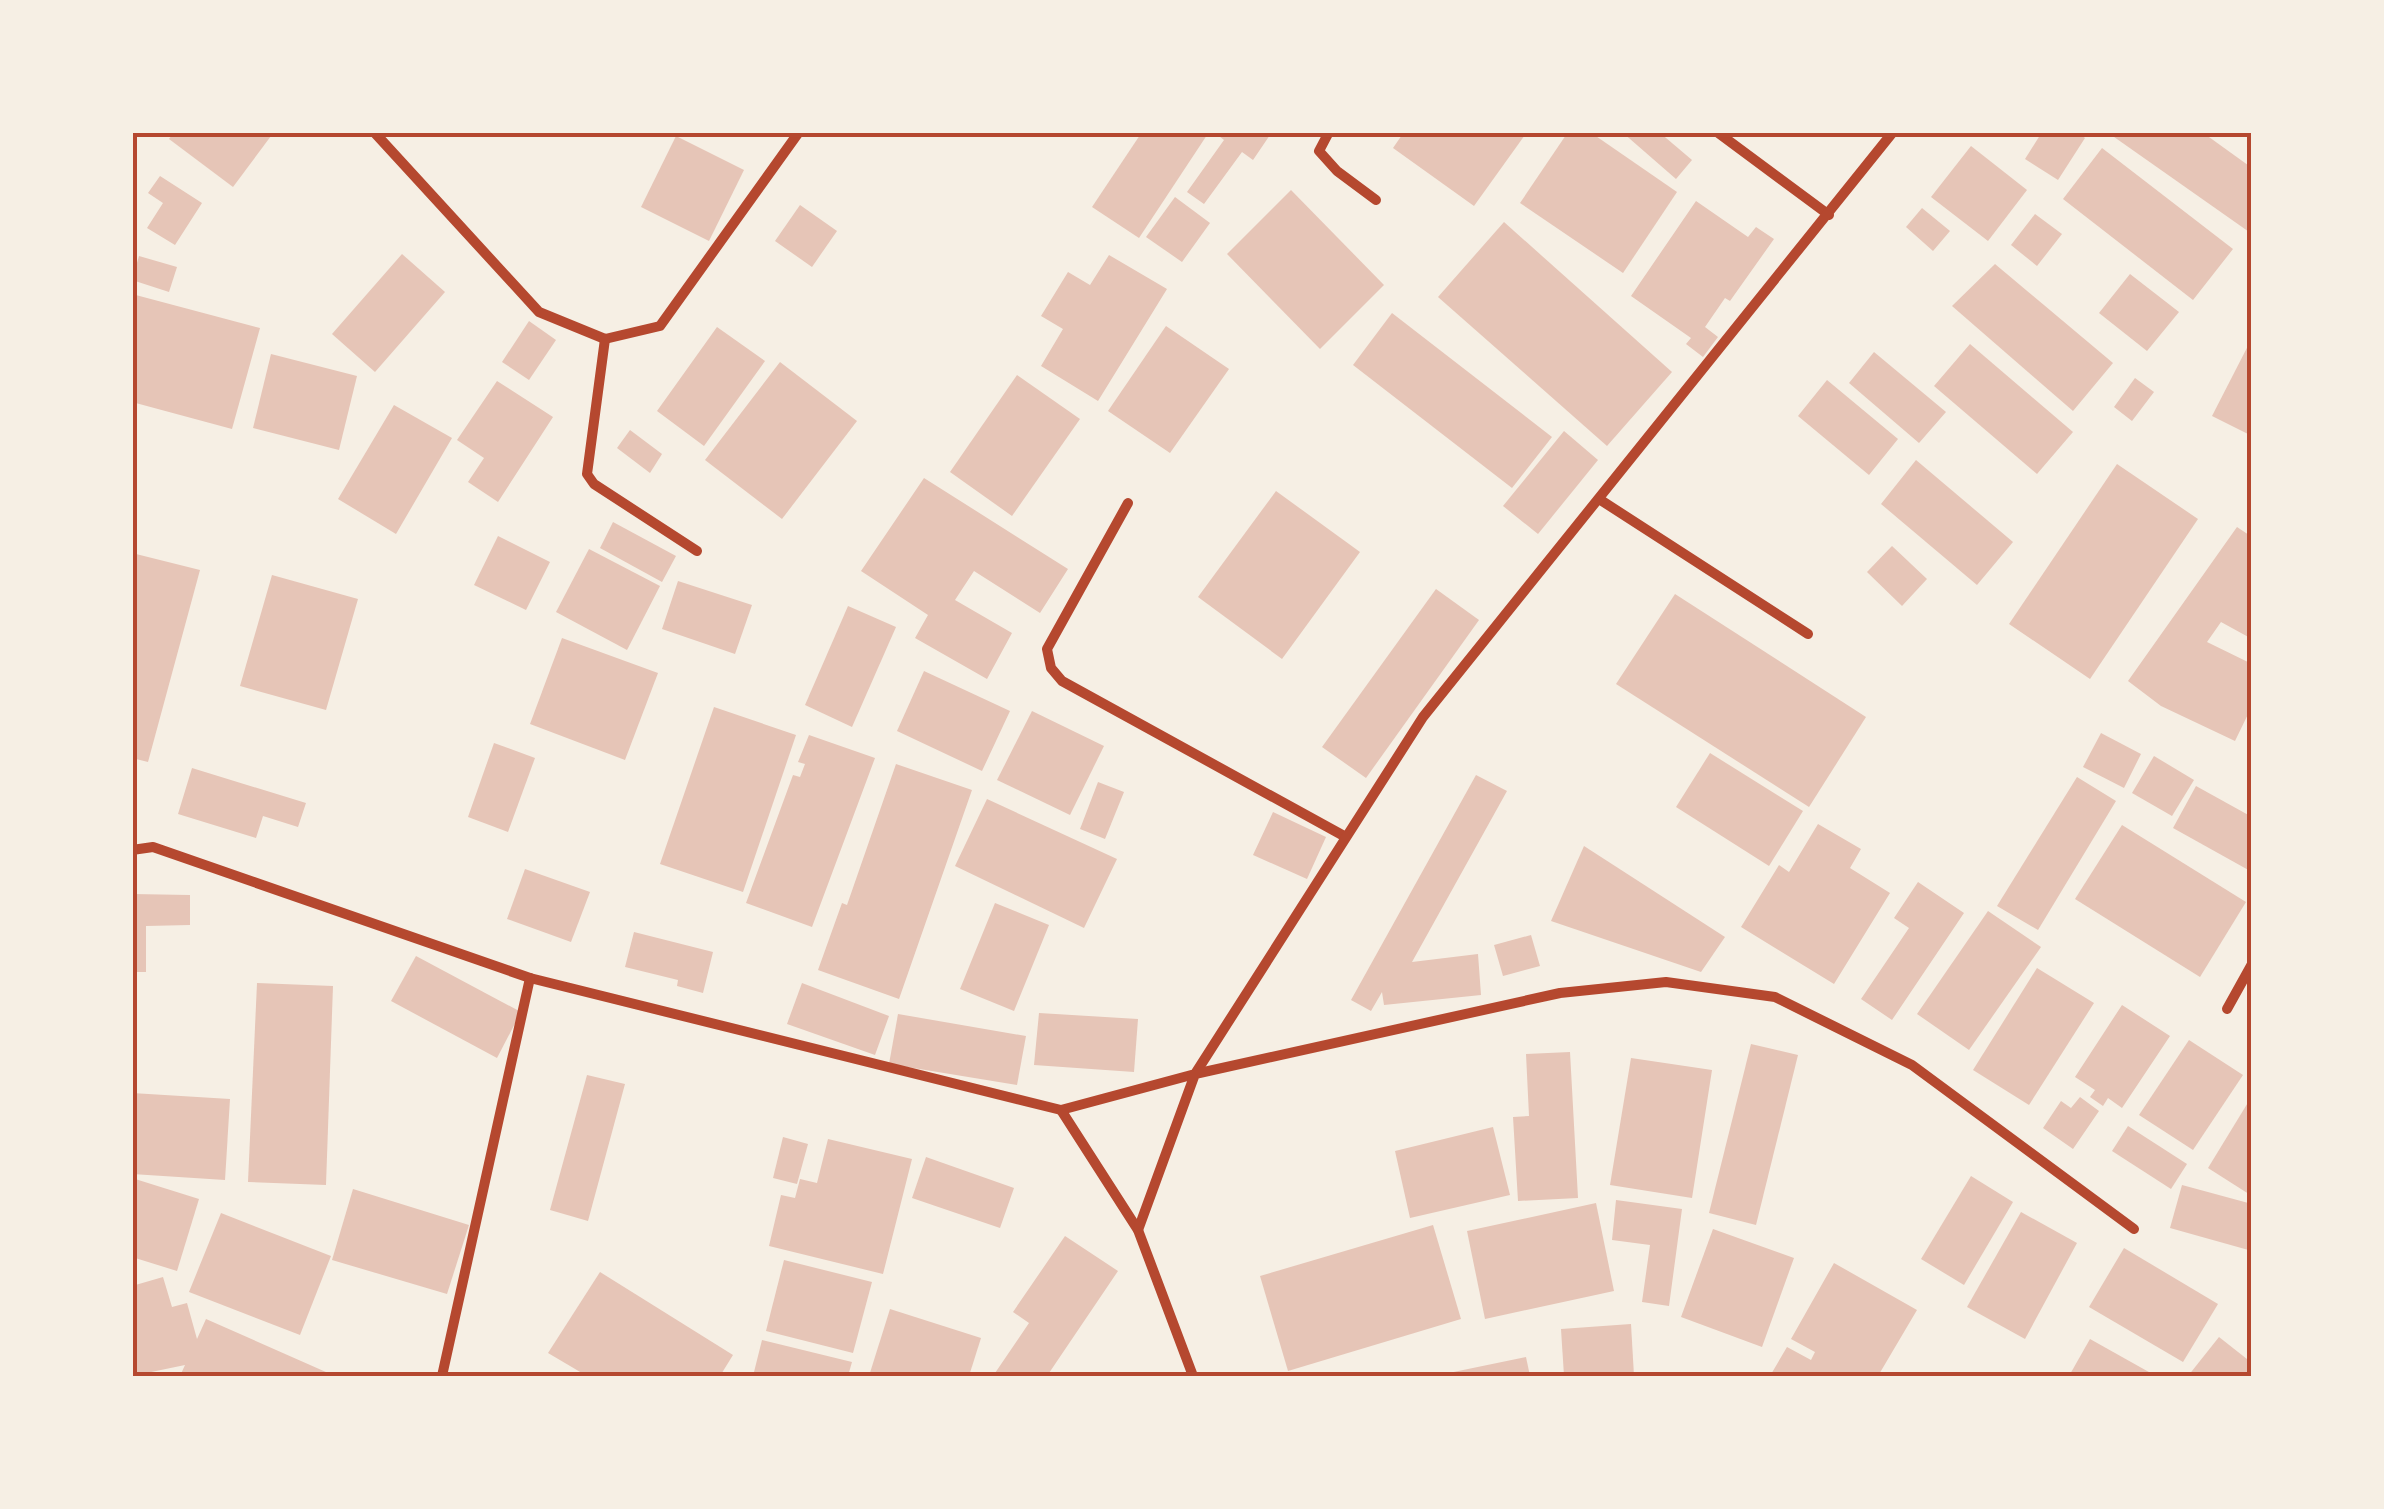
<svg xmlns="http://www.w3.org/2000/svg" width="2384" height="1509" viewBox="0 0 2384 1509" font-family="Jost,sans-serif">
<rect width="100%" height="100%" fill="#f6efe4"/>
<!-- building -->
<g fill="#e6c5b7">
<path d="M174,132h100l-41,55 -64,-48z"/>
<path d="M1142,132h67l-70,106 -47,-31z"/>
<path d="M1214,132h58l-19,28 -11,-8 -38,52 -17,-12 37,-52z"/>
<path d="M1404,132h123l-53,74 -81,-58z"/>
<path d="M1568,132h22l87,60 -54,81 -103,-70z"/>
<path d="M1622,132h37l33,28 -16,19z"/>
<path d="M2042,132h35l8,6 -27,42 -33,-21z"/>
<path d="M2107,132h95l50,36v66z"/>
<path d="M676,136l68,34 -35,71 -68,-34z"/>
<path d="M1971,146l56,44 -39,51 -57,-44z"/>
<path d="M2102,148l131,101 -40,51 -130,-101z"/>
<path d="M160,176l42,27 -27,42 -28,-17 16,-25 -15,-10z"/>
<path d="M1291,190l93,95 -64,64 -93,-95z"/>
<path d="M1175,197l35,26 -28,39 -36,-25z"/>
<path d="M1696,201l52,36 8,-10 18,12 -44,62 -5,-3 -20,29 13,10 -15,20 -17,-13 5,-6 -60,-42z"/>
<path d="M800,205l37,26 -25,36 -37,-26z"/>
<path d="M1922,208l28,23 -17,20 -27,-24z"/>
<path d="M2035,214l27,20 -25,32 -26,-21z"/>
<path d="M1504,222l168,150 -65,74 -169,-149z"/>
<path d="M402,254l43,38 -70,80 -43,-38z"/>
<path d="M1109,255l58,34 -69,112 -57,-35 22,-37 -22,-13 27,-44 22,13z"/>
<path d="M139,256l38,11 -8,25 -37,-12z"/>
<path d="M1995,264l118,99 -40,48 -121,-105z"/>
<path d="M2130,274l49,38 -32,39 -48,-38z"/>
<path d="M132,294l128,34 -28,101 -100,-27z"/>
<path d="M1392,313l160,124 -40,51 -159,-123z"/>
<path d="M529,321l27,19 -27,40 -27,-18z"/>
<path d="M1166,326l63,43 -59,84 -62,-42z"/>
<path d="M717,327l48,34 -61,85 -47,-35z"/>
<path d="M2252,338v98l-40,-20z"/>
<path d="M1970,344l103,88 -36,42 -103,-88z"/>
<path d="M1874,352l72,60 -27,31 -70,-60z"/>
<path d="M271,354l86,22 -18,74 -86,-22z"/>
<path d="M780,362l77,59 -75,98 -77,-59z"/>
<path d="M1017,375l63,44 -68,97 -62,-44z"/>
<path d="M2135,378l19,14 -22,29 -18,-14z"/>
<path d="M1827,380l71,59 -29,36 -71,-59z"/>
<path d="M497,381l56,36 -55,85 -30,-20 16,-24 -27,-18z"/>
<path d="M394,405l58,33 -56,96 -58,-35z"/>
<path d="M630,430l32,24 -12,19 -33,-25z"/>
<path d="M1564,431l34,29 -60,74 -35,-28z"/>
<path d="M1916,460l97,82 -36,43 -96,-81z"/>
<path d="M2117,464l81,55 -108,160 -81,-55z"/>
<path d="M924,478l144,91 -28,44 -66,-42 -19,29 57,33 -25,46 -72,-41 13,-23 -67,-44z"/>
<path d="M1276,491l84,61 -78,107 -84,-62z"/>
<path d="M613,522l63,34 -14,26 -62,-34z"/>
<path d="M2237,527l15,10v102l-31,-17 -14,20 45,22v42l-17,35 -74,-35 -33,-25z"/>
<path d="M498,536l52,26 -24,48 -52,-25z"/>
<path d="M1892,546l35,33 -25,27 -35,-34z"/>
<path d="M589,549l71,37 -33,64 -71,-38z"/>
<path d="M132,553l68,17 -52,192 -16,-4z"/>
<path d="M272,575l86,24 -32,111 -86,-24z"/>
<path d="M678,581l74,24 -17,49 -73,-25z"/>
<path d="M1436,589l43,31 -113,158 -44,-31z"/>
<path d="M1675,594l191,123 -57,90 -193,-123z"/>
<path d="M848,606l48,21 -44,100 -47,-22z"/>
<path d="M562,638l96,35 -33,87 -95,-36z"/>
<path d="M924,671l86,40 -28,60 -85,-40z"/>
<path d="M714,707l82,28 -53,157 -83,-28z"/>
<path d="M1032,711l72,35 -34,69 -73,-35z"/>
<path d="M2101,733l40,21 -17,34 -41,-21z"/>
<path d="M809,735l66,23 -63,169 -66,-24 47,-128 7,2 5,-13 -7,-2z"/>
<path d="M494,743l41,15 -27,74 -40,-15z"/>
<path d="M1710,753l93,58 -34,55 -93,-59z"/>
<path d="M2154,756l40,24 -22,36 -40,-23z"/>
<path d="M896,764l76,26 -73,209 -81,-29 24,-67 5,2z"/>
<path d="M192,768l114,35 -8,24 -35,-11 -7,22 -78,-24z"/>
<path d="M1476,775l31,16 -95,171 66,-8 3,41 -97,10 -2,-13 -11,19 -20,-11z"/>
<path d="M2077,777l39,24 -78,129 -41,-24z"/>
<path d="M1098,782l26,10 -19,47 -25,-10z"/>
<path d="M2196,786l56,31v55l-79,-44z"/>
<path d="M987,799l130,60 -33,69 -129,-62z"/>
<path d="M1273,812l53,25 -19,42 -54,-24z"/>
<path d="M1818,824l43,25 -11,19 40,25 -56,91 -93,-57 38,-62 10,7z"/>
<path d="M2122,825l124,77 -46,75 -125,-78z"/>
<path d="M1584,846l141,91 -24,35 -150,-51z"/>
<path d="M525,869l65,23 -19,50 -64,-23z"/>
<path d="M1918,882l46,31 -72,107 -31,-21 48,-71 -15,-10z"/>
<path d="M132,894l58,1v30l-44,1v46h-14z"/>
<path d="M995,903l54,22 -35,86 -54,-22z"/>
<path d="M1988,911l53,36 -72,103 -52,-36z"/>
<path d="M634,932l79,20 -10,41 -26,-7 1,-6 -53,-13z"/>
<path d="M1531,935l9,31 -37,10 -9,-31z"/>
<path d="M416,956l105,56 -24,46 -106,-57z"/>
<path d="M2037,968l57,35 -65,102 -56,-35z"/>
<path d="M257,983l76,3 -7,199 -78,-3z"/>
<path d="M802,983l87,33 -14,39 -88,-31z"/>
<path d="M2122,1005l48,31 -48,72 -14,-10 -5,8 -13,-9 5,-7 -20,-13z"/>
<path d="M1039,1013l99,6 -4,53 -100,-7z"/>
<path d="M898,1014l128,22 -9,49 -128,-21z"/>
<path d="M2189,1040l54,35 -50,75 -54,-35z"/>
<path d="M1751,1044l47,11 -42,170 -47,-12z"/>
<path d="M1570,1052l8,146 -60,3 -5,-84 16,-1 -3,-62z"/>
<path d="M1631,1058l81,12 -20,128 -82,-13z"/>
<path d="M587,1075l38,9 -37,137 -38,-11z"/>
<path d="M132,1093l98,6 -5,81 -93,-6z"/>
<path d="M2252,1096v100l-44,-28z"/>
<path d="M2080,1097l19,14 -26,38 -30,-21 18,-27 10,7z"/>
<path d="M2128,1126l59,38 -16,25 -59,-38z"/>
<path d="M1493,1127l17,68 -100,23 -15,-67z"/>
<path d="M783,1137l25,7 -11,40 -24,-6z"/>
<path d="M828,1139l84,20 -29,115 -114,-28 12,-51 14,3 5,-19 17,4z"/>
<path d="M926,1157l88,31 -14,40 -88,-30z"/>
<path d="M1971,1176l42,26 -49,83 -43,-26z"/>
<path d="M132,1178l67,21 -22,72 -45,-14z"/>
<path d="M2182,1185l70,19v47l-82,-23z"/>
<path d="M353,1189l116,36 -22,69 -115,-34z"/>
<path d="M1616,1200l66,9 -13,97 -27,-4 8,-57 -38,-5z"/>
<path d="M1596,1203l18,88 -129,28 -18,-88z"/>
<path d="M2021,1212l56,31 -52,96 -58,-32z"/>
<path d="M221,1213l110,43 -31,79 -111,-43z"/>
<path d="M1433,1225l28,94 -173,52 -28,-95z"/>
<path d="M1713,1229l81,29 -32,89 -81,-30z"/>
<path d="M1065,1236l53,35 -71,105h-54l36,-53 -16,-11z"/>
<path d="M2124,1248l94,56 -35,58 -94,-55z"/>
<path d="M784,1260l88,22 -19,71 -87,-22z"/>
<path d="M1834,1263l83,47 -39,66h-108l17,-29 24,13 4,-8 -24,-13z"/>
<path d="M600,1272l133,83 -13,21h-133l-39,-23z"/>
<path d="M163,1277l9,30 15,-4 10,36 9,-20 129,57h-155l5,-11 -53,11v-90z"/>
<path d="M890,1309l91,29 -12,38h-100z"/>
<path d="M1631,1324l3,52h-70l-3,-47z"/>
<path d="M2219,1337l33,26v13h-64z"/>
<path d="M2090,1339l66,37h-87z"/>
<path d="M762,1340l90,22 -4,14h-95z"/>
<path d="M1526,1357l4,19h-91v-1z"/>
</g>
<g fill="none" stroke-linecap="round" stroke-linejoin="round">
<!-- minor -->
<g stroke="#b5482f" stroke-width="10">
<path d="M374,132l165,180 66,27 55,-13 139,-194"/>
<path d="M1329,132l-10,19 18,20 39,29"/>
<path d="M1717,132l112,83"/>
<path d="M605,339l-18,135 7,10 103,67"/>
<path d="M1599,499l209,135"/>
<path d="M1128,503l-81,146 4,19 11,13 282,155"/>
<path d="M132,850l21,-3 377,131 531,132 134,-36 228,-357 470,-585"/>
<path d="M2227,1009l25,-45"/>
<path d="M1061,1110l77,120 55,146"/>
<path d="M1138,1230l57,-156 365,-81 106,-11 109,15 137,68 222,164"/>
<path d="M442,1376l88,-398"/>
</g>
</g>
<!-- border -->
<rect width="2384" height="1509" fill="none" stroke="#f6efe4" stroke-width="270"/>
<rect x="135" y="135" width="2114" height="1239" fill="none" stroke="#b5482f" stroke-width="4"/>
</svg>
